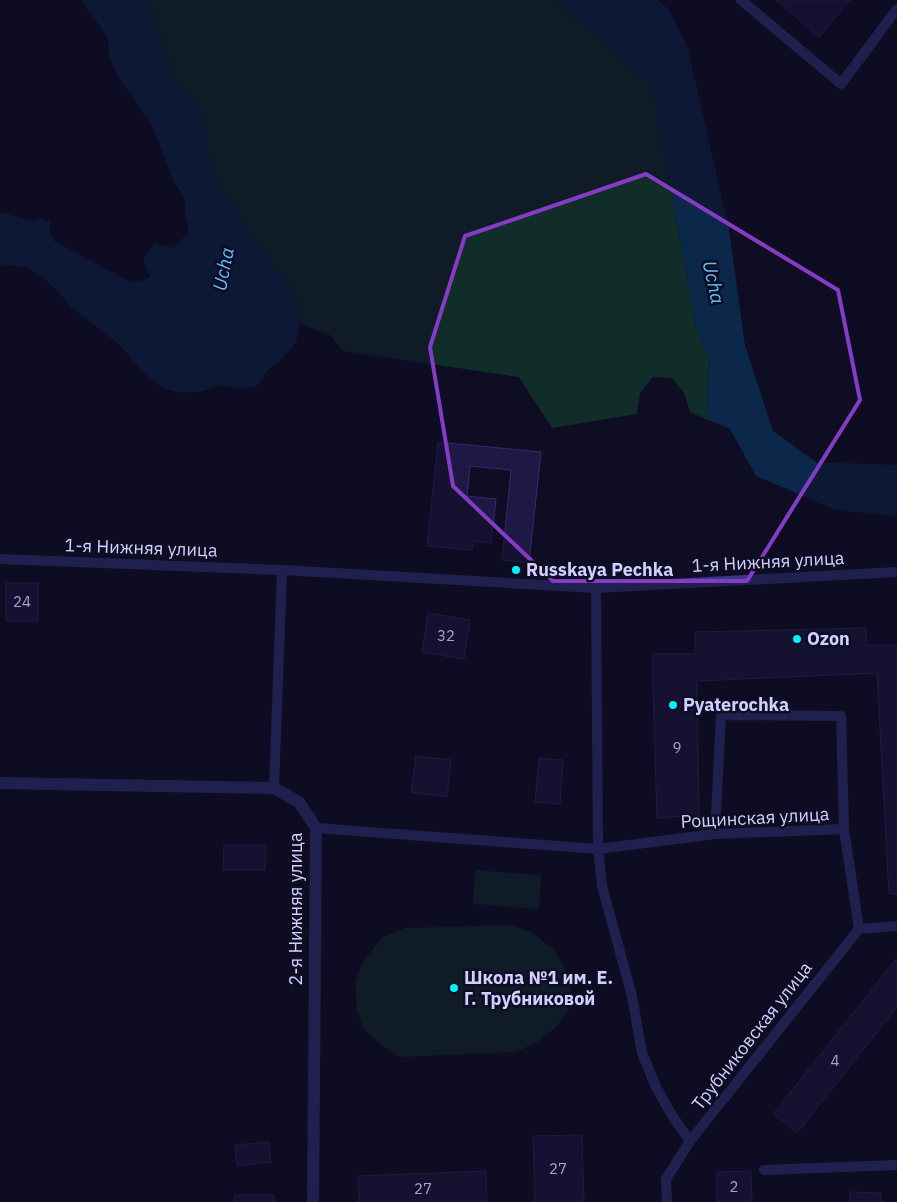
<svg xmlns="http://www.w3.org/2000/svg" width="897" height="1202" viewBox="0 0 897 1202" font-family="'IBM Plex Sans',sans-serif">
<rect width="100%" height="100%" fill="#0f0d23"/>
<!-- green -->
<g fill="#102d2a">
<path d="M147,0h408l80,69 17,18 44,240 14,35 -3,23 1,35 -18,-8 -6,-19 -12,-15 -19,-1 -13,16 -3,21 -85,14 -33,-51 -176,-26 -13,-16 -30,-11 -1,-21 -8,-16 -39,-48 -8,-19 -33,-48 -11,-61 -11,-16 -15,-15 -24,-75z"/>
<path d="M475,870l66,5 -2,34 -66,-5z"/>
<path d="M511,925l22,8 21,17 11,18 5,18v22l-12,17 -19,16 -23,11 -116,5 -18,-11 -19,-18 -6,-18 -2,-28 8,-21 20,-24 22,-9z"/>
</g>
<!-- water -->
<g fill="#0b2749">
<path d="M82,0h65l3,5 24,75 15,15 11,16 6,19 1,22 4,20 33,48 8,19 39,48 8,16 1,21 -4,18 -13,16 -15,12 -12,17 -18,1 -18,-3 -18,6 -21,2 -20,-6 -16,-13 -26,-30 -49,-38 -12,-15 -16,-14 -16,-10 -26,-2v-53l32,9 9,-3 9,4v10l4,9 77,41 11,-1 8,-4 -7,-18 12,-15 19,4 14,-15v-10l-3,-9v-17l-12,-16 -20,-54 -36,-52 -8,-19 -1,-19 -23,-31z"/>
<path d="M555,0h103l11,10 18,35 42,185 16,115 28,86 43,31 81,3v51l-61,-6 -80,-34 -26,-47 -22,-9 -1,-35 3,-23 -14,-35 -44,-240 -17,-18z"/>
</g>
<!-- building -->
<g fill="#1e1944" stroke="#332a71">
<path d="M776,0h74l-31,37z"/>
<path d="M438,442l103,10 -12,111 -27,-3 9,-90 -41,-4 -3,30 29,3 -5,44 -18,-2 -1,9 -45,-4z"/>
<rect x="6" y="583" width="32" height="38"/>
<path d="M428,613l42,7 -6,39 -42,-7z"/>
<path d="M866,628v17h31v249h-8l-12,-221 -180,8 2,134 -42,3 -5,-164h43v-22z"/>
<path d="M416,756l35,4 -4,37 -36,-5z"/>
<path d="M539,758l24,2 -3,44 -25,-2z"/>
<path d="M224,845h42l-1,25h-42z"/>
<path d="M897,958v49l-100,126 -24,-19z"/>
<path d="M582,1135l2,67h-49l-2,-66z"/>
<path d="M269,1142l2,20 -34,4 -2,-21z"/>
<path d="M486,1171l1,31h-128l-1,-26z"/>
<path d="M751,1171l1,31h-35l-1,-30z"/>
<path d="M850,1192l31,1v9h-31z"/>
<rect x="235" y="1195" width="39" height="7"/>
</g>
<g fill="none" stroke-linecap="round" stroke-linejoin="round">
<!-- service -->
<g stroke="#373983" stroke-width="10">
<path d="M741,0l100,84 56,-75"/>
<path d="M0,559l282,11 -8,218"/>
<path d="M282,570l314,18 301,-16"/>
<path d="M596,588l2,261 4,37 30,110 10,57 14,34 17,30 17,24"/>
<path d="M316,828l282,21 117,-15 129,-5 15,100"/>
<path d="M715,834l6,-119 120,1 3,113"/>
<path d="M764,1170l133,-5"/>
<path d="M667,1202l-1,-23 24,-38 169,-212 38,-3"/>
</g>
<!-- minor -->
<path stroke="#373983" stroke-width="12" d="M0,783l274,5 25,14 17,26 -3,374"/>
</g>
<!-- marked area -->
<path d="M0 0H897V1202H0ZM646,174l192,116 22,110 -113,181h-194l-100,-95 -23,-139 35,-111z" fill="#0f0d23" fill-opacity=".55" fill-rule="evenodd"/>
<path fill="none" stroke="#843cc5" stroke-width="4" stroke-linejoin="round" d="M646,174l192,116 22,110 -113,181h-194l-100,-95 -23,-139 35,-111z"/>
<!-- markers -->
<g fill="#00f3fa" stroke="#0f0d23" stroke-width="2">
<circle cx="516" cy="570" r="5"/>
<circle cx="797" cy="639" r="5"/>
<circle cx="673" cy="705" r="5"/>
<circle cx="454" cy="988" r="5"/>
</g>
<g text-anchor="middle" stroke-width="5" stroke-linejoin="round" paint-order="stroke">
<!-- number labels -->
<g font-size="15" fill="#a4a2d0">
<text x="22" y="607">24</text>
<text x="446" y="641">32</text>
<text x="677" y="753">9</text>
<text x="835" y="1066">4</text>
<text x="558" y="1174">27</text>
<text x="734" y="1192">2</text>
<text x="423" y="1194">27</text>
</g>
<!-- street labels -->
<g font-size="18" fill="#d1cfff" stroke="#0f0d23">
<text transform="translate(141 548) rotate(2)" y="6">1-я Нижняя улица</text>
<text transform="translate(768 562) rotate(-3)" y="6">1-я Нижняя улица</text>
<text transform="translate(755 818) rotate(-3)" y="6">Рощинская улица</text>
<text transform="translate(296 909) rotate(-90)" y="6">2-я Нижняя улица</text>
<text transform="translate(752 1036) rotate(-52)" y="6">Трубниковская улица</text>
</g>
<!-- poi labels -->
<g font-size="18" font-weight="bold" fill="#d1cfff" stroke="#0f0d23" text-anchor="start">
<text x="526" y="576">Russkaya Pechka</text>
<text x="807" y="645">Ozon</text>
<text x="683" y="711">Pyaterochka</text>
<text x="464" y="984">Школа №1 им. Е.<tspan x="464" dy="21">Г. Трубниковой</tspan></text>
</g>
<!-- water labels -->
<g font-size="19" font-style="italic" fill="#5dc0ff" stroke="#0f0d23">
<text transform="translate(223 269) rotate(-79)" y="7">Ucha</text>
<text transform="translate(714 282) rotate(78)" y="7">Ucha</text>
</g>
</g>
</svg>
